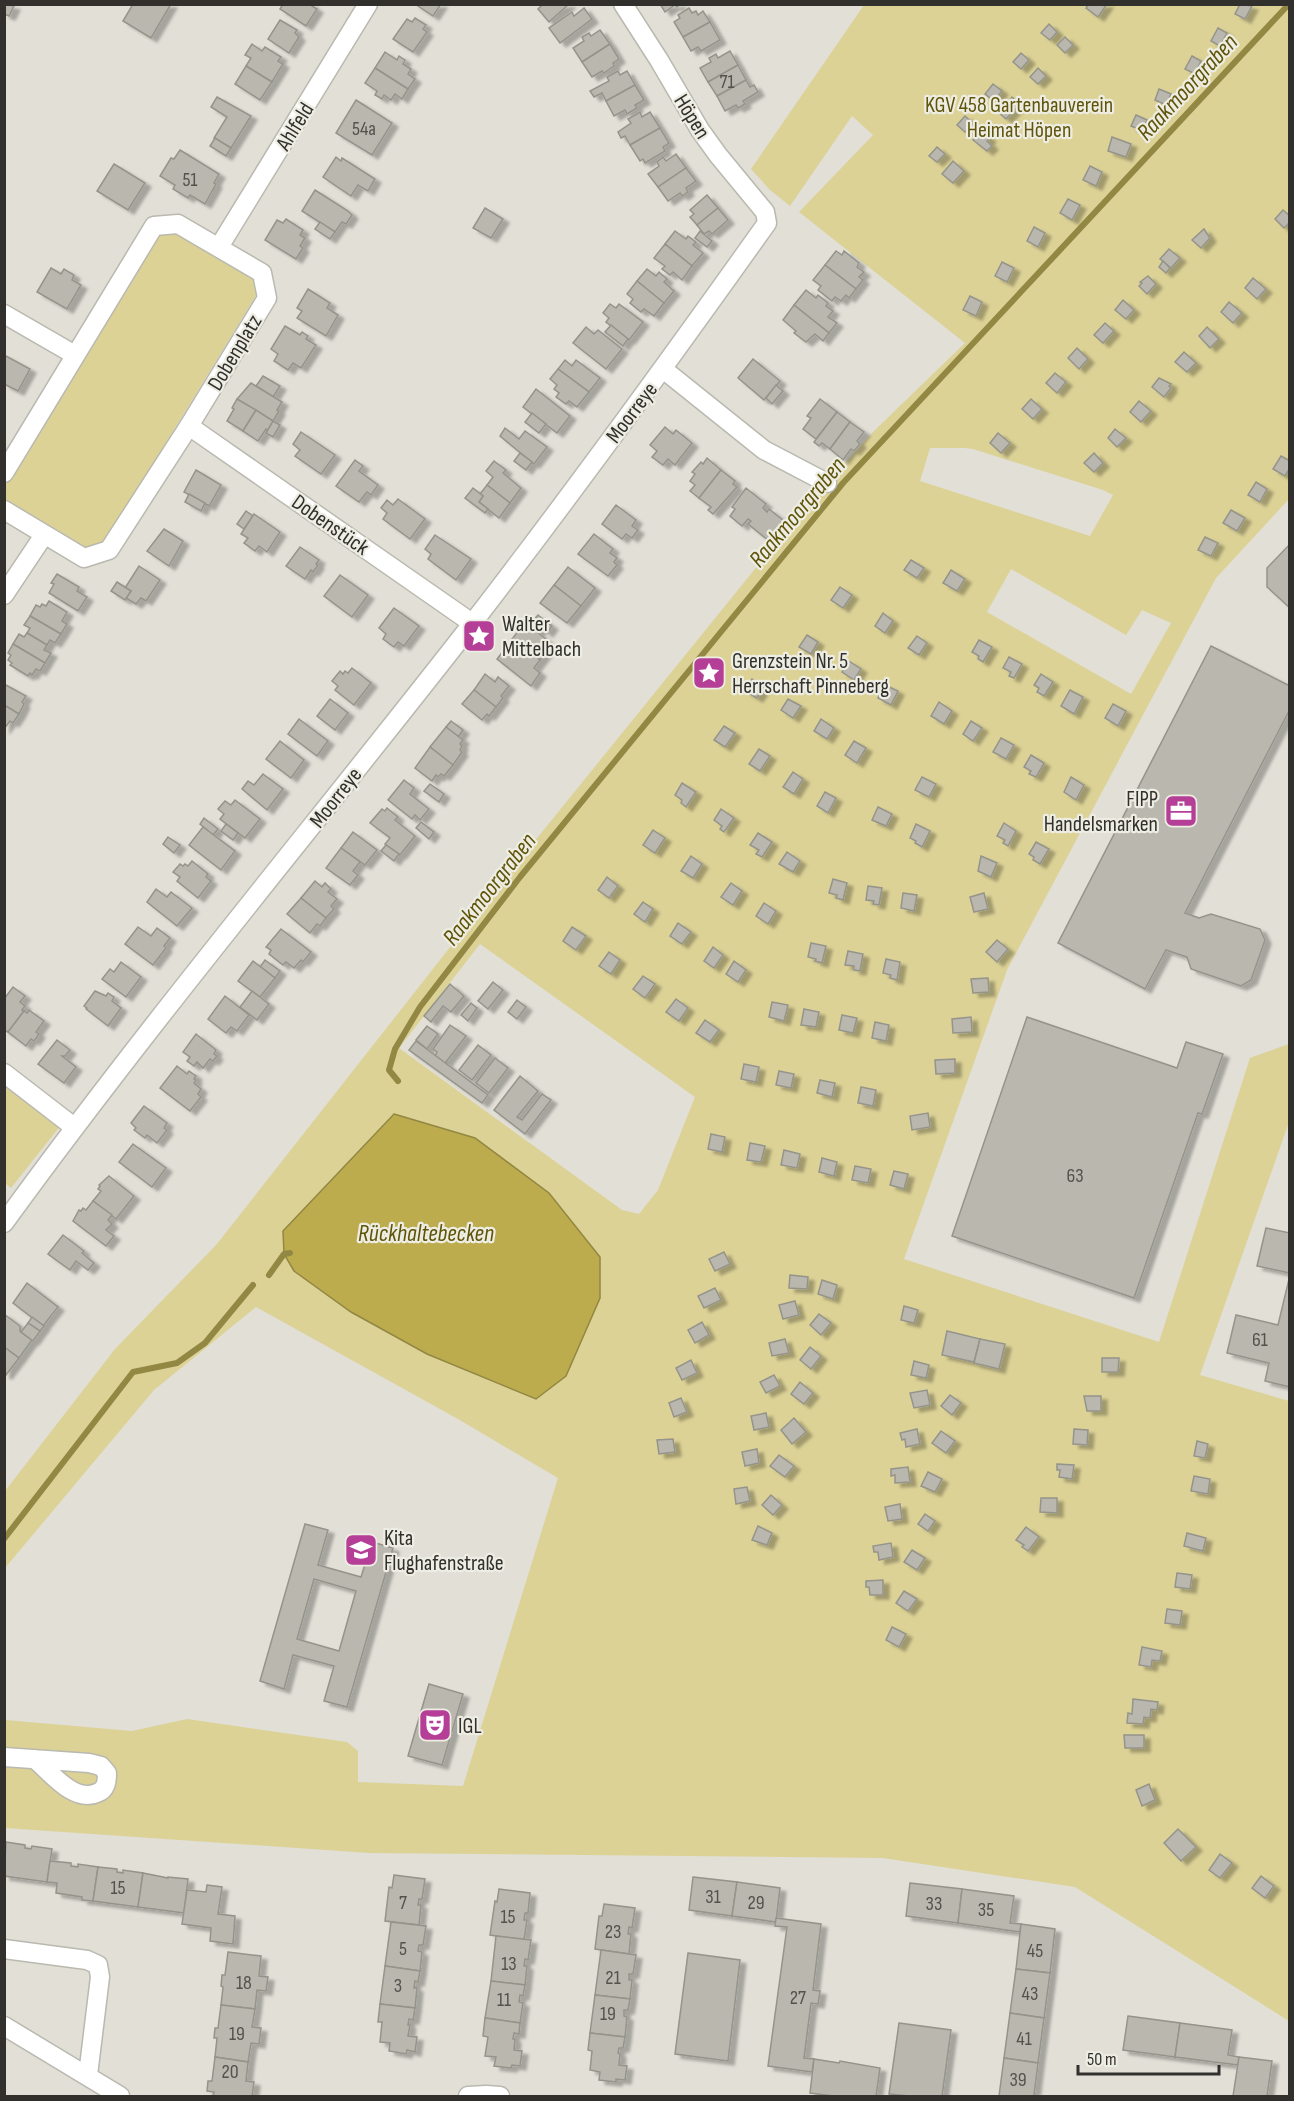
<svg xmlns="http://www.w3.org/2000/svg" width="1294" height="2101" viewBox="0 0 1294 2101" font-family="'Sofia Sans Condensed',sans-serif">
<defs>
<filter id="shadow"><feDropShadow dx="6" dy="4" stdDeviation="1.5" flood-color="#0004"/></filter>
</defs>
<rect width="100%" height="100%" fill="#e1dfd6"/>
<!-- green -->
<g fill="#dcd296" fill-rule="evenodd">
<path d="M864,5h425v494l-73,79 -209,392 -103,289 255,83 91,-284 39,-14v78l-89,253 89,26v620l-214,-134 -192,-29 -514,-5 -364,-25v-108l127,11 55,-12 160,23 11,9v31l105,4 95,-308 -100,-59 -202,-112 -102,83 -149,178v-77l110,-142 102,-105 274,-349 315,-389 67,-74 92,-89 -166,-131 74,-77 -21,-19 -62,90 -20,-16 -19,-21zM930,448h35l8,1 130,41 10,5 -23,41 -170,-55zM1011,569l115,66 16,-25 29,13 -40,71 -144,-82zM480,944l215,153 -37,93 -19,24 -17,-4 -223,-162zM393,1114l37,11 106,274 -109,-45z"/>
<path d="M172,228l85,52 3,9 -159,260 -11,3 -85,-52 -1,-13 158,-258z"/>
<path d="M4,1082l57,43 -50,63 -6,-5z"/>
</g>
<!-- water -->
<path fill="#bcac4d" stroke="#928743" stroke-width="1.5" d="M394,1114l81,24 74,55 51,64v41l-34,78 -30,23 -109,-45 -76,-42 -57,-41 -10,-17 -1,-23z"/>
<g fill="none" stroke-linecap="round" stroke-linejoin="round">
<!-- stream -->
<g stroke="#928743" stroke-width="6">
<path d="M398,1081l-9,-11 6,-21 25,-42 100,-130 323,-394 446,-479"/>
<path d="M269,1275l15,-21 6,-1"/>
<path d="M4,1539l129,-167 44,-9 28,-20 48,-58"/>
</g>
</g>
<!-- building -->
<g fill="#b9b7ae" stroke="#95948b" stroke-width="1.5" fill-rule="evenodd" filter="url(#shadow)">
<path d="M4,4l10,2 -5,10 -5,-2z"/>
<path d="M133,4h38l-20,34 -28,-17z"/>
<path d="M283,4h29v2l5,3 -11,17 -26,-17z"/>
<path d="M415,4h26l-8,12z"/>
<path d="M543,4h26l-20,18 -11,-13z"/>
<path d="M660,4h20l-3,3 -2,-2 -10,7z"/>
<path d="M1089,4h18l-9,13 -12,-9z"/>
<path d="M1240,4l12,2 -7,13 -10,-5z"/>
<path d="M584,8l8,11 -32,24 -11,-15 23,-16 2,4z"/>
<path d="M689,8l3,5 4,-2 2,4 5,-4 7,11 -27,15 -9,-15 6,-4 -2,-3z"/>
<path d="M415,18l11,7 -3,4 4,3 -14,20 -20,-13 14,-20 5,3z"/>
<path d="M280,20l17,10 -2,3 4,4 -10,16 -21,-14z"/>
<path d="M710,22l10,18 -19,11 -3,-4 -7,4 -8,-14z"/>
<path d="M1049,24l8,8 -7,8 -9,-7z"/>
<path d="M1218,28l9,5 -7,13 -9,-5z"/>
<path d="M600,30l10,14 -28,18 -9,-14 11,-7 -2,-4 7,-4 2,3z"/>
<path d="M1065,37l8,8 -8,8 -8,-8z"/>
<path d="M252,44l10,7 3,-4 16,10 -3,4 5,3 -11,18 -26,-16 5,-8 -6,-3z"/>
<path d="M610,44l9,15 -6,4 1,3 -10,7 -2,-2 -10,6 -10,-15z"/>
<path d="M730,51l8,14 -30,17 -8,-14 11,-6 -2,-4 7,-4 2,4z"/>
<path d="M385,52l12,8 2,-4 6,4 -2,4 8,5 -3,5 7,5 -7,10 -33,-21z"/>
<path d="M1021,53l8,7 -8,9 -8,-7z"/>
<path d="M1192,56l9,5 -6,13 -10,-5z"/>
<path d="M738,65l8,15 -29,16 -9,-14z"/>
<path d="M246,66l26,16 -12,18 -25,-16z"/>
<path d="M375,68l33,21 -6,10 -7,-5 -4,6 -7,-5 -2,4 -7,-4 2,-4 -12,-8z"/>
<path d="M1038,68l8,8 -8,8 -8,-7z"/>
<path d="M618,71l2,4 7,-4 8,14 -29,16 -4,-8 -8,4 -4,-6 19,-10 -2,-4z"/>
<path d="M746,80l4,7 4,-2 4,7 -15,9 2,3 -7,4 -2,-3 -11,6 -8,-15z"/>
<path d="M993,84l9,7 -8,10 -9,-7z"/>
<path d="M635,85l9,15 -9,5 2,3 -10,6 -2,-4 -11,6 -8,-15z"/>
<path d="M1159,89l12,5 -5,11 -11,-5z"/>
<path d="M217,97l34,19 -20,32 -17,-10 13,-21 -16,-10z"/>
<path d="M1012,97l8,7 -14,15 -7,-6z"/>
<path d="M356,100l36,23 -20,32 -36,-22z"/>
<path d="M640,112l2,5 8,-5 10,16 -30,17 -5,-9 -4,2 -3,-6 13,-9 -3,-4z"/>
<path d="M1136,115l11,5 -4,11 -12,-5z"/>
<path d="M965,116l8,7 -8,9 -8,-7z"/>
<path d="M660,128l9,15 -6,4 2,4 -20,12 -2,-4 -3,2 -10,-16z"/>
<path d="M981,131l9,7 -3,3 5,5 -5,5 -14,-11z"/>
<path d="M1112,137l19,7 -5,13 -18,-6z"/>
<path d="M215,138l16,10 -5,8 -16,-10z"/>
<path d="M937,147l8,7 -8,8 -8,-6z"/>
<path d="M180,150l39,24 -5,9 2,1 -11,20 -15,-9 -2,3 -15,-9 2,-4 -15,-9 11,-18 3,1z"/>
<path d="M676,154l10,14 -28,19 -10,-13 11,-8 -2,-4 6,-5 3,4z"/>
<path d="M336,157l5,4 1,-3 33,21 -7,12 -10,-6 -7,11 -28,-19z"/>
<path d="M953,161l11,10 -11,12 -11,-9z"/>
<path d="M114,164l31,19 -17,27 -31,-19z"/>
<path d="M1090,166l12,6 -6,14 -13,-6z"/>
<path d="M686,168l10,13 -10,7 2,4 -6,4 -2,-3 -12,8 -10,-14z"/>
<path d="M315,190l33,21 4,4 -6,9 -4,-2 -7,10 -33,-21z"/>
<path d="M707,195l11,13 -21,17 -7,-8 4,-3 -4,-4z"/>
<path d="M1068,199l12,6 -8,15 -12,-7z"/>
<path d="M485,208l18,11 -12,19 -18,-10z"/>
<path d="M718,208l10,12 -16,14 -3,-3 -5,3 -7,-9z"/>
<path d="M1283,210l7,6v6l-6,6 -9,-9z"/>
<path d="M286,219l17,11 -3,5 5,3 -5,8 3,2 -7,11 -31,-19 12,-20 6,3z"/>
<path d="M320,222l15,10 -5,7 -15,-10z"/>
<path d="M1034,227l11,6 -7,14 -11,-6z"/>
<path d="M1204,229l6,9 -9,10 -9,-8z"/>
<path d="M675,231l11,8 2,-3 8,6 -3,3 10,8 -11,13 -27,-22z"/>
<path d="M700,231l12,10 -5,6 -12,-9z"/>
<path d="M665,244l27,22 -10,14 -9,-8 -3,3 -8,-6 3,-3 -11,-8z"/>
<path d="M1169,249l11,9 -9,10 -11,-9z"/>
<path d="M836,251l6,4 2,-4 15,12 -2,4 7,5 -5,5 4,3 -7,9 -31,-24z"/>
<path d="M1163,261l7,7 -4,5 -7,-6z"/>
<path d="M1002,262l12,6 -7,14 -12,-6z"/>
<path d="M825,265l31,24 -7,9 -3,-3 -5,6 -6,-4 -3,4 -14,-11 3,-4 -8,-6z"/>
<path d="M51,268l10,6 3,-5 10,6 -2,5 9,5 -14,24 -30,-17z"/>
<path d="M647,269l9,7 3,-4 8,7 -3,3 10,9 -10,12 -27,-22z"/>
<path d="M1148,276l8,8 -9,10 -8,-8 3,-3 -2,-1z"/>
<path d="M1253,278l13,11 -9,10 -12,-11z"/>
<path d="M637,281l27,22 -10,13 -10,-7 -3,3 -11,-9 3,-4 -6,-5z"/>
<path d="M308,289l22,14 -3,5 11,7 -12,21 -29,-18 5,-7 -5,-3z"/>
<path d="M806,290l10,8 2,-3 10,8 -2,3 7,5 -5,6 9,6 -8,10 -35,-28z"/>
<path d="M970,296l12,6 -6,14 -13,-6z"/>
<path d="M1123,300l11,10 -8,9 -11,-9z"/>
<path d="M1229,302l13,11 -9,10 -12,-11z"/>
<path d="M610,304l6,4 3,-4 24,18 -14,18 -23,-18 3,-4 -6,-5z"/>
<path d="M794,305l35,28 -6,8 -8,-7 -9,8 -12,-9 2,-2 -13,-11z"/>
<path d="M1105,323l9,8 -11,12 -9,-8z"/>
<path d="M611,325l17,14 -5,7 -18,-14z"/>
<path d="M285,326l15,9 2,-3 6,4 -2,3 10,6 -15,23 -8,-5 -5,7 -14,-9 4,-7 -7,-5z"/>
<path d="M586,327l8,7 4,-4 24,19 -16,20 -33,-26z"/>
<path d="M1207,327l12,12 -9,9 -11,-12z"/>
<path d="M1077,348l11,11 -9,10 -11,-11z"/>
<path d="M1184,352l12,11 -9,9 -12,-10z"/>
<path d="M4,355l26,14 -12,22 -14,-7z"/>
<path d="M753,359l27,22 -16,19 -26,-22z"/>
<path d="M565,360l7,6 4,-6 24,18 -11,14 -31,-23z"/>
<path d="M558,369l31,23 -12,15 -8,-6 -3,3 -10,-7 3,-4 -5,-4 3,-4 -7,-6z"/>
<path d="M1055,373l11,9 -9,11 -11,-10z"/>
<path d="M263,376l17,10 -7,11 -17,-11z"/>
<path d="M1159,378l12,6 -2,2 2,2 -7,9 -12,-10z"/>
<path d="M251,383l31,19 -5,8 2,1 -6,10 -36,-22z"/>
<path d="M776,385l7,6 -11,13 -6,-6z"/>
<path d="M536,389l34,27 -13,17 -34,-26z"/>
<path d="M237,399l19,11 -13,21 -16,-10 7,-12 -2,-1z"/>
<path d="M820,399l17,13 -21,27 -13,-10 8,-11 -4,-2z"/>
<path d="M1031,399l11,10 -9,10 -11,-10z"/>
<path d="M1139,401l12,10 -10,11 -11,-10z"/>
<path d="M256,410l17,11 -5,9 -2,-1 -8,12 -15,-10z"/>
<path d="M837,412l13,10 -20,27 -8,-6 -3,3 -5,-4z"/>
<path d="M532,413l14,11 -7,9 -14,-11z"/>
<path d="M273,421l7,4 -7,12 -7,-4z"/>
<path d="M850,422l14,10 -7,9 3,3 -6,7 -3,-2 -8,11 -13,-11z"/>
<path d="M665,427l8,7 3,-4 16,13 -17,22 -7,-6 -5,6 -11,-8 5,-6 -7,-6z"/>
<path d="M505,428l14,11 6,-8 22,16 -13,17 -34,-28z"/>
<path d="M1115,429l11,9 -9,9 -9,-9z"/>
<path d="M301,432l34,23 -14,19 -26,-18 5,-6 -7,-6z"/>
<path d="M998,433l12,10 -9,10 -11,-10z"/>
<path d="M520,453l12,9 -6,8 -12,-9z"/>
<path d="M1094,453l9,10 -9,9 -10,-9z"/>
<path d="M1281,456l9,5v7l-5,8 -12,-7z"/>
<path d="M707,458l14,12 -22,28 -9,-7 5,-6 -5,-4 5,-7 -3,-2 9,-10 2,2z"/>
<path d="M355,460l8,6 -4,5 19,14 -7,10 -4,-3 -8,10 -23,-16z"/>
<path d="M494,461l12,9 -3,3 18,15 -11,15 -23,-18 6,-8 -7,-6z"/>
<path d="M196,470l25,15 -12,21 -25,-14z"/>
<path d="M721,470l14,11 -2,3 4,3 -24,27 -5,-4 3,-3 -12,-9z"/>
<path d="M1256,482l11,7 -7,13 -12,-7z"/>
<path d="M487,485l23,18 -11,15 -20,-16 4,-6 -3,-2z"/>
<path d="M473,488l10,8 -4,6 9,7 -3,4 -20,-15z"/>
<path d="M746,488l20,16 -3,4 4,4 2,-3 15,12 -15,20 -21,-17 3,-3 -3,-2 -6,7 -12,-10 5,-7 -3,-2z"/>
<path d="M189,494l16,9 -4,8 -16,-9z"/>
<path d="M398,499l27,20 -15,20 -27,-20 4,-6 -6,-5 6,-8 6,5z"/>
<path d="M616,505l20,15 -4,6 6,4 -6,8 -6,-4 -4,5 -20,-15z"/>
<path d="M1231,510l14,8 -8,13 -14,-8z"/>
<path d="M246,511l7,5 -9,13 -7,-5z"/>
<path d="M254,514l26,18 -13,20 -8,-6 -4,5 -11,-8 4,-5 -7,-4z"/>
<path d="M164,529l19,12 -14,25 -22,-15z"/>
<path d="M594,534l19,15 -3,4 7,5 -3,4 3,3 -9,11 -30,-22z"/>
<path d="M435,535l36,24 -15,21 -28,-21 3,-5 -6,-5z"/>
<path d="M1205,537l13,6 -7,13 -13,-6z"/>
<path d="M1290,544v64l-23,-21v-19z"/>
<path d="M300,547l19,13 -3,4 2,1 -5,7 -2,-2 -6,9 -19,-13z"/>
<path d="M911,560l13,8 -7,10 -13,-8z"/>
<path d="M139,566l21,14 -14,21 -5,-3 -5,6 -10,-6 5,-7 -6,-3z"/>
<path d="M568,567l27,21 -14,18 -27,-21z"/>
<path d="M951,570l14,9 -8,12 -14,-8z"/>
<path d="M57,574l22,13 -2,4 10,6 -9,14 -29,-18 5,-9 -3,-1z"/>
<path d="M340,575l28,20 -16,22 -28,-21z"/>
<path d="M117,582l14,9 -6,9 -14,-9z"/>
<path d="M554,585l27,21 -14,17 -27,-20z"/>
<path d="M840,587l12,8 -9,13 -12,-8z"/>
<path d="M49,601l18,11 -5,9 5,3 -6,10 -31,-18 6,-11 4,2 2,-3 4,2z"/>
<path d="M394,608l25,18 -15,20 -6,-4 -4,5 -11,-8 3,-5 -7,-6z"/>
<path d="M883,613l10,8 -8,12 -10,-7z"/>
<path d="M538,615l14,11 -5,7 -6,-5 -3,4 -6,-4 3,-4 -3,-2z"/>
<path d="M30,616l31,18 -6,9 -5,-3 -3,5 -20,-12 3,-5 -6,-3z"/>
<path d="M525,622l22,18 -1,1 5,5 -11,14 -28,-21z"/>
<path d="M27,633l20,12 -3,5 7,3 -6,10 -32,-19 6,-10 5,3z"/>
<path d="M807,635l11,7 -7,12 -12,-7z"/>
<path d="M917,636l10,7 -8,12 -11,-7z"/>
<path d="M512,639l28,21 -6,8 6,5 -9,13 -34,-27z"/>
<path d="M979,640l13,7 -9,15 -5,-3 1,-3 -7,-4z"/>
<path d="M13,644l32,19 -5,8 -4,-2 -4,6 -2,-2 -2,3 -18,-11 2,-2 -4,-3 3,-5 -3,-2z"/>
<path d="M1211,646l79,40v23l-105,204 14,5 12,-4 49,15 5,11 -14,40 -10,6 -50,-17 -4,-12 -21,-7 -21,39 -87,-46z"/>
<path d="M1009,657l13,7 -8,14 -5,-2 2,-4 -8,-4z"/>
<path d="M849,661l12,8 -7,11 -12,-8z"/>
<path d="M352,668l19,15 -17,22 -19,-15 3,-4 -6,-5 8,-10 3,3 2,-3 3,2z"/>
<path d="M485,674l10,8 3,-5 11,9 -8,10 2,2 -7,9 -22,-17z"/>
<path d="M1041,674l12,8 -9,14 -7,-4 2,-4 -5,-3z"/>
<path d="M752,679l12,8 -7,11 -12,-7z"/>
<path d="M4,684l22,12 -4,6 2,2 -5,10 -15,-9z"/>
<path d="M885,685l13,6 -7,14 -13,-7z"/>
<path d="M474,690l22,17 -7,9 -2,-2 -5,6 -20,-16z"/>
<path d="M1070,690l13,7 -9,17 -13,-8z"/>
<path d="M330,699l18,14 -13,17 -18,-14z"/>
<path d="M788,699l13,7 -8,12 -12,-8z"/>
<path d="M939,702l13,9 -8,13 -13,-8z"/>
<path d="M1113,704l13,7 -8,15 -13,-8z"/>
<path d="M4,705l15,9 -6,9 -3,-2 -6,8z"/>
<path d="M299,719l29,22 -11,15 -29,-22z"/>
<path d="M821,719l13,9 -7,11 -13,-8z"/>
<path d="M451,721l12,9 -5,7 -12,-10z"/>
<path d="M971,721l11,7 -9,13 -10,-7z"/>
<path d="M724,726l11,7 -10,14 -11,-7z"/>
<path d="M446,727l17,13 -3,4 2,2 -2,4 2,2 -9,13 -23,-18z"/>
<path d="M1001,738l13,7 -8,14 -13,-7z"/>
<path d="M280,741l24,19 -13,18 -25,-19z"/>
<path d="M854,741l12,7 -9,15 -12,-8z"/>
<path d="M430,747l23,18 -9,11 -3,-2 -3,3 -2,-2 -4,6 -17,-13z"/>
<path d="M759,749l11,7 -10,15 -11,-7z"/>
<path d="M1031,755l13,8 -8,14 -7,-3 2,-3 -7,-4z"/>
<path d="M793,772l10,7 -9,15 -11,-7z"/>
<path d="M263,774l20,15 -16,21 -25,-21 6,-8 6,4z"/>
<path d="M922,777l14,7 -7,13 -14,-7z"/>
<path d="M1071,777l13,8 -8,15 -12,-8z"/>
<path d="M404,780l10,8 -4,6 19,15 -9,11 -5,-5 -3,4 -24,-19z"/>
<path d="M682,783l14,9 -10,15 -5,-4 1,-3 -7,-5z"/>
<path d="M430,784l14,10 -5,8 -15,-11z"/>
<path d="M825,792l11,6 -8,15 -11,-7z"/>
<path d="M235,800l25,19 -15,19 -25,-19 4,-5 -6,-5 7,-8 6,4z"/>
<path d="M878,807l14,7 -6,12 -14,-6z"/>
<path d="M387,808l11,9 -3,3 20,16 -15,19 -15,-11 5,-6 -20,-15 12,-14 3,2z"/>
<path d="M721,809l13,9 -10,14 -4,-3 2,-3 -8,-6z"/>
<path d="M204,818l14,11 -5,6 -13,-11z"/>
<path d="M421,822l13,10 -5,7 -13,-11z"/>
<path d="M1004,823l12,8 -8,15 -5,-3 2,-3 -8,-4z"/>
<path d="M226,824l12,9 -5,7 -12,-9z"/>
<path d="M916,824l14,7 -8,16 -7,-4 1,-2 -6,-3z"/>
<path d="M203,827l32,24 -14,19 -32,-25z"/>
<path d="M653,830l12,8 -10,15 -12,-8z"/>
<path d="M353,832l24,18 -12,15 -24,-17z"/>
<path d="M758,833l14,9 -10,15 -6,-3 3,-4 -9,-5z"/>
<path d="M168,837l12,8 -6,8 -11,-9z"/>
<path d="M1036,842l13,7 -9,15 -7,-4 1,-3 -5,-3z"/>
<path d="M386,845l13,9 -5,7 -13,-10z"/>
<path d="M341,848l19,14 -7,9 5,4 -8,10 -24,-17z"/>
<path d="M787,852l13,9 -7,11 -14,-8z"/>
<path d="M691,856l11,8 -9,14 -12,-7z"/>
<path d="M981,856l16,7 -6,14 -13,-6z"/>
<path d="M192,861l16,13 -2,3 5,4 -13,17 -21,-17 3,-4 -7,-5 7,-8 3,2 2,-2 3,2z"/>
<path d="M607,877l11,9 -9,12 -11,-8z"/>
<path d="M833,879l14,4 -4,17 -7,-2 1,-3 -8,-2z"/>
<path d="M315,881l7,6 3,-4 6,6 -3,3 9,7 -6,7 3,3 -8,9 -25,-20z"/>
<path d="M731,883l11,8 -9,14 -12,-8z"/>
<path d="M868,886l14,2 -3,17 -6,-1 1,-3 -8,-1z"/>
<path d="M156,889l11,8 4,-5 21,16 -15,18 -30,-24z"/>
<path d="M903,893l14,2 -3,16 -13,-3z"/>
<path d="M984,893l4,16 -14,3 -4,-15z"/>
<path d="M301,898l25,20 -6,8 -3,-2 -7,9 -23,-19z"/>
<path d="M643,902l10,7 -8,13 -11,-8z"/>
<path d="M764,903l12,8 -8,13 -12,-8z"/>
<path d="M678,923l13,9 -9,12 -12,-8z"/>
<path d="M138,927l13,9 6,-8 13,10 -6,8 2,2 -13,17 -28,-21z"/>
<path d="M572,927l14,9 -10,14 -13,-9z"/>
<path d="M281,929l30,23 -8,10 -2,-2 -7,8 -8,-6 -3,3 -14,-11 2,-4 -5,-3z"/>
<path d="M997,940l11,9 -11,13 -11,-10z"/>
<path d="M811,943l15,3 -4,17 -7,-2 1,-2 -8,-2z"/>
<path d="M713,947l10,8 -9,13 -10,-7z"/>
<path d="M848,951l15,3 -3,17 -6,-1v-4l-9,-1z"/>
<path d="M609,952l11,8 -9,14 -12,-8z"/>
<path d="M886,959l14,3 -3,18 -7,-2 1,-3 -8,-2z"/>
<path d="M265,960l15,11 -5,7 -15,-11z"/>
<path d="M253,961l22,17 -15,19 -22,-16z"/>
<path d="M734,961l12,9 -8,12 -12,-8z"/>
<path d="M121,962l20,15 -15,20 -24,-18 8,-10 4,3z"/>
<path d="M643,976l12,8 -10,14 -12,-9z"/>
<path d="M988,978l1,14 -16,1 -2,-14z"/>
<path d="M493,982l10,8 -15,19 -10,-8z"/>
<path d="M450,984l14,12 -13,16 -8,-6 -12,16 -7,-6z"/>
<path d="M13,987l12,9 -5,6 5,4 -3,4 2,1 -16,21 -4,-2v-31z"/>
<path d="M95,991l11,5 2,-3 6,4 -2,4 9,7 -13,18 -22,-17 1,-1 -3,-2z"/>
<path d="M252,991l17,13 -12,16 -17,-13z"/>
<path d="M225,996l24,19 -12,16 -6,-4 -5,6 -18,-14z"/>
<path d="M676,999l12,9 -9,13 -13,-9z"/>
<path d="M517,1000l9,7 -9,12 -9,-7z"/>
<path d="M772,1002l16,3 -4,16 -15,-4z"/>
<path d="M471,1003l6,5 -9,13 -7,-6z"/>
<path d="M804,1009l15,3 -3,15 -15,-2z"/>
<path d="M29,1010l15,11 -8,11 3,2 -5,7 -3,-2 -5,7 -18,-14 16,-21 3,2z"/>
<path d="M842,1015l15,3 -4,15 -14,-3z"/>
<path d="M971,1017l1,15 -19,1 -1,-14z"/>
<path d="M1027,1017l150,51 9,-26 37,12 -21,60 -4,-1 -64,185 -182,-62z"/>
<path d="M705,1020l14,10 -9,12 -14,-9z"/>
<path d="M875,1022l14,3 -3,16 -14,-3z"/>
<path d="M450,1025l16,11 -20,26 1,3 -12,-9 2,-4 -4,-3z"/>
<path d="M427,1026l11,8 -11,15 -11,-9z"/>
<path d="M196,1034l20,16 -2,4 3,2 -4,5 -3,-2 -7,9 -6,-6 -3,4 -7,-5 3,-4 -7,-5z"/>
<path d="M57,1040l13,10 -5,6h-3l14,11 -12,16 -26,-19z"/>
<path d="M416,1041l72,54 -6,8 -73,-53z"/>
<path d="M478,1045l13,10 -19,25 -13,-10z"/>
<path d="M495,1058l13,10 -19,25 -13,-10z"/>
<path d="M955,1059v14l-19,1 -1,-14z"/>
<path d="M744,1064l15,3 -3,15 -15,-3z"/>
<path d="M177,1066l10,8 2,-3 7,5 -2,3 2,1 -2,3 7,6 -3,5 3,3 -11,14 -30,-23z"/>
<path d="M779,1071l15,3 -3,14 -15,-3z"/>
<path d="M520,1076l18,15 -21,26 5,3 20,-26 9,6 -26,34 -31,-24z"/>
<path d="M820,1080l15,3 -3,14 -15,-4z"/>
<path d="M861,1087l15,3 -3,16 -15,-3z"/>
<path d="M144,1106l23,17 -3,5 3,2 -10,13 -10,-8 -2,3 -11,-8 2,-2 -5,-5z"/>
<path d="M928,1113l2,14 -18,3 -2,-14z"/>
<path d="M711,1134l14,3 -3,15 -14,-3z"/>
<path d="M750,1143l15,3 -4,16 -14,-2z"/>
<path d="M133,1144l33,24 -14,19 -33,-25z"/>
<path d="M784,1150l16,4 -3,14 -16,-3z"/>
<path d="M822,1158l15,4 -3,14 -15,-4z"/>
<path d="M855,1166l16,3 -3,14 -16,-3z"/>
<path d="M894,1171l14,3 -4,15 -14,-4z"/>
<path d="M109,1176l25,20 -18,23 -23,-18 8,-10 -3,-2 2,-3 -1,-1z"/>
<path d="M93,1201l19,14 -4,5 4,4 -6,6 8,6 -8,10 -33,-25 6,-11 2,1 2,-3 3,2z"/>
<path d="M1266,1228l24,5v40l-33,-7z"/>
<path d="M63,1235l21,16 -2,2 12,10 -6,7 -12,-9 -6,9 -22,-16z"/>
<path d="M724,1252l6,12 -15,7 -6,-12z"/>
<path d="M790,1275l18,2 -1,12 -18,-1z"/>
<path d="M1290,1275v112l-25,-6 4,-18 -42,-10 9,-38 42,10z"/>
<path d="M822,1280l15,5 -4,14 -15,-5z"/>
<path d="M27,1283l31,24 -15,19 -30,-23z"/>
<path d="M715,1288l6,12 -17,8 -6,-12z"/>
<path d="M795,1301l4,14 -16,4 -4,-14z"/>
<path d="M904,1306l14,4 -4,13 -13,-3z"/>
<path d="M4,1314l16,12v5l12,9 -13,18 -15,-11z"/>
<path d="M819,1314l12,9 -10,12 -11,-10z"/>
<path d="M32,1317l12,9 -4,5 -12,-8z"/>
<path d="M702,1322l7,13 -14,8 -7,-13z"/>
<path d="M28,1323l12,8 -7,10 -12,-9z"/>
<path d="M947,1331l33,8 -6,23 -32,-7z"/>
<path d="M785,1339l4,14 -17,3 -3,-13z"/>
<path d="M980,1339l25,5 -6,25 -25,-6z"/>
<path d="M4,1347l15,11 -13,17 -2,-1z"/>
<path d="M810,1347l11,9 -10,13 -11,-9z"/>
<path d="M1102,1358h17l-1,14h-16z"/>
<path d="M691,1360l6,13 -15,7 -6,-12z"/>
<path d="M914,1361l15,4 -3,13 -15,-3z"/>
<path d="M774,1375l6,11 -14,7 -6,-11z"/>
<path d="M800,1382l13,11 -9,11 -13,-10z"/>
<path d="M927,1390l3,15 -16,3 -4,-15z"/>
<path d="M950,1395l11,8 -9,12 -11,-9z"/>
<path d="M1084,1396h17v15h-14z"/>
<path d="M681,1398l6,14 -13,5 -5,-14z"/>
<path d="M766,1413l3,14 -15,3 -3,-14z"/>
<path d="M794,1418l12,14 -14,12 -11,-14z"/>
<path d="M917,1429l3,15 -14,3 -1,-8 -3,1 -2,-7z"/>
<path d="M1074,1429l14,1 -1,15 -14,-1z"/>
<path d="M941,1431l14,10 -9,12 -14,-10z"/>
<path d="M673,1439l2,13 -16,2 -2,-14z"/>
<path d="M1197,1441l11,3 -3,14 -11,-2z"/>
<path d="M757,1449l2,14 -14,3 -3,-14z"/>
<path d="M779,1455l15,11 -9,11 -15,-11z"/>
<path d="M1057,1464l17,1 -2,14 -13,-2 1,-7h-3z"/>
<path d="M908,1467l2,15 -15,1v-8l-4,1v-7z"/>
<path d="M928,1472l14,7 -7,13 -14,-6z"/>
<path d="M1194,1476l16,3 -2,15 -17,-3z"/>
<path d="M747,1487l3,14 -14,3 -2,-15z"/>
<path d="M771,1495l11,10 -9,10 -11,-10z"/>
<path d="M1041,1498h16v15l-17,-1z"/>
<path d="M900,1504l2,15 -14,2 -3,-14z"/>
<path d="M925,1514l10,7 -7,10 -10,-7z"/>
<path d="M305,1524l23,6 -10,35 43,12 11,-35 21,6 -46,159 -23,-6 10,-35 -41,-11 -9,34 -24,-8zM314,1579l42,12 -17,60 -42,-12z"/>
<path d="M758,1526l14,7 -5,12 -15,-5z"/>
<path d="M1026,1527l13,10 -11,14 -6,-4 2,-2 -8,-5z"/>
<path d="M1187,1533l19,5 -3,13 -19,-5z"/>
<path d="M891,1543l2,14 -14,3 -1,-8h-4l-1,-6z"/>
<path d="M912,1550l13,8 -8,12 -13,-8z"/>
<path d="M1177,1573l15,2 -2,14 -15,-2z"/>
<path d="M883,1580v15h-13l-1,-8h-3v-6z"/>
<path d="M904,1591l13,8 -9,12 -12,-8z"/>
<path d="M1167,1609l15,2 -2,14 -15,-2z"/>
<path d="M892,1627l14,7 -7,13 -13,-7z"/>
<path d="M1142,1647l20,4 -2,10 -8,-1 -1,7 -12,-2z"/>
<path d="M429,1684l34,10 -21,71 -34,-9z"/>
<path d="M1133,1699l25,3 -1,8 -6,-1 -1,9 -6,-1 -1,7 -16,-1 1,-10 4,1z"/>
<path d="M1124,1735h20v13h-19z"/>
<path d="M1149,1784l6,16 -13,6 -6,-16z"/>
<path d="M1178,1829l18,18 -15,14 -17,-18z"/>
<path d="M6,1842l19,3v3l6,1 1,-3 20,3 -5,33 -43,-6z"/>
<path d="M1220,1854l12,9 -12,15 -11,-8z"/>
<path d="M50,1861l21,2v3l7,1v-3l20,3 -5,34 -11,-1v-3l-26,-4 1,-10 -10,-1z"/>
<path d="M98,1867l19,2v3l6,1v-3l20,3 -5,34 -45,-6z"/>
<path d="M143,1873l25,5v-1l20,2 -4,34 -46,-6z"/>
<path d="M394,1875l31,4 -3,20h-3l-1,6h3l-2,20 -34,-4 4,-34 3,1z"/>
<path d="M1261,1876l13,10 -9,12 -13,-10z"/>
<path d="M693,1877l44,5 -5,34 -43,-6z"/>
<path d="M737,1882l43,6 -4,34 -44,-6z"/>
<path d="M910,1883l52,6 -4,34 -52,-7z"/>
<path d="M207,1885l15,2 -4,27 17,2 -2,28 -23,-3 1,-13 -29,-4 5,-34 19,2z"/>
<path d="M499,1889l31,4 -2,20h-3l-1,7h3l-3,20 -34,-5 5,-34 2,1z"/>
<path d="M962,1889l52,7 -4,27 11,1 -1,8 -62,-9z"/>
<path d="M604,1904l31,4 -3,20 -3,-1 -1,7h3l-2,20 -34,-5 4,-33h3z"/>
<path d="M776,1918l45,6 -8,66 7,1 -2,13 -7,-1 -7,55 10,1 -2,13 -44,-6 19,-139 -12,-1z"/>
<path d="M391,1922l35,4 -3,19h-4l-1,6 4,1 -2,19 -35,-5z"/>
<path d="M1021,1924l34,5 -5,44 -34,-4z"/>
<path d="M496,1936l35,4 -3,20 -3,-1 -1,7h3l-2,19 -34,-4z"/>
<path d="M601,1950l35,5 -3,19h-4v6h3l-2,19 -35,-4z"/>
<path d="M228,1952l33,4 -2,20 9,1 -2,14 -9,-1 -2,19 -34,-4 2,-18 -2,-1 1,-11h3z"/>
<path d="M688,1953l52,7 -12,101 -53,-7z"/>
<path d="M385,1966l35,5 -2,11 -3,-1 -1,7h3l-2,20 -35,-4z"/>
<path d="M1016,1969l34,4 -6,45 -34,-5z"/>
<path d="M491,1981l34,4 -2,11 -3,-1 -1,7 4,1 -3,20 -35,-5z"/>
<path d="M595,1995l35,4 -2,11h-4v6l3,1 -2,20 -35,-4z"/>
<path d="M380,2004l35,4 -2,12 -4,-1 -1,6h2l-2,11 9,1 -2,15 -8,-2 -1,4 -17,-3 1,-8 -10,-1 2,-20h-4z"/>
<path d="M221,2005l34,4 -3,18 9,1 -2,16 -8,-1 -3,19 -33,-5 2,-19h-3l1,-10h3z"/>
<path d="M1010,2013l34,5 -6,45 -34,-5z"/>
<path d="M1128,2016l52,7 -5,34 -52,-7z"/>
<path d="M485,2018l35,5 -1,11 -5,-1 -1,6h2l-1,11 8,1 -2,15 -8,-1 -1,3 -17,-2 2,-9 -11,-1 3,-19 -5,-1z"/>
<path d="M899,2023l52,7 -9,66h-33l-20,-2z"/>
<path d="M1180,2023l52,7 -4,25 11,2 -1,8 -63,-8z"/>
<path d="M590,2033l35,4 -2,11h-4l-1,5 2,1 -1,11 8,1 -2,14 -9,-1v3l-17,-2 1,-8 -10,-2 2,-19 -4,-1z"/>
<path d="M215,2057l33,5 -2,19 8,1 -2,14h-39l1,-4 -7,-1 1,-10h4z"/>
<path d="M1239,2057l33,4 -5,35h-34z"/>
<path d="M1004,2058l34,5 -4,32 10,1h-45z"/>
<path d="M814,2059l25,4 1,-2 40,7 -4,28h-42l-24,-3z"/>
</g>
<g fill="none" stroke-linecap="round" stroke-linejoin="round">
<defs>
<g id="minor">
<path d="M219,247l149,-243"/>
<path d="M4,314l71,41"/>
<path d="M663,369l101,81 63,33"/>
<path d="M189,426l283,197"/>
<path d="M4,473l150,-247 24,-2 84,49 5,25 -78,128 -80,124 -25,8 -80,-48"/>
<path d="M4,595l40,-60"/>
<path d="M4,1073l70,54"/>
<path d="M4,1223c149,-205 312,-399 467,-598 102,-132 200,-267 296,-402l-2,-11 -47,-57 -18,-25 -41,-70 -36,-56"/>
<path d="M4,1757l85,6 12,3 6,7c0,9 -1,17 -10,20 -23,10 -46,-20 -62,-34"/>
<path d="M4,1949l83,11 11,5 2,12 -12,98"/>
<path d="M4,2026l116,70"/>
<path d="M468,2096l18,-1 14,1"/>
</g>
</defs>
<!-- minor casing -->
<use href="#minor" stroke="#bab9af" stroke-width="21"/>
<!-- minor -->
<use href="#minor" stroke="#fff" stroke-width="18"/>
</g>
<!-- icons -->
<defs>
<symbol id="sight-square" viewBox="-11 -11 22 22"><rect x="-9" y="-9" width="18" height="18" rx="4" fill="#b53f96" stroke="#eeede3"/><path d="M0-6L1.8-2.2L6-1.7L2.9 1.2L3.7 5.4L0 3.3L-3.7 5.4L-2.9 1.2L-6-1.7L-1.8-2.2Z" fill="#fff"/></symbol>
<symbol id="office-square" viewBox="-11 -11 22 22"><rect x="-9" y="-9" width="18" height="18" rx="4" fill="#b53f96" stroke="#eeede3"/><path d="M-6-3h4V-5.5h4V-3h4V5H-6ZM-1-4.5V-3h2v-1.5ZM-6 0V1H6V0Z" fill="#fff"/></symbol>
<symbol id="school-square" viewBox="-11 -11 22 22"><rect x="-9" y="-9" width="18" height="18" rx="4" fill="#b53f96" stroke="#eeede3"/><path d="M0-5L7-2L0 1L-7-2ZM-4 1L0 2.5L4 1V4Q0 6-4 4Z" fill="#fff"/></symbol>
<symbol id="theatre-square" viewBox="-11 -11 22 22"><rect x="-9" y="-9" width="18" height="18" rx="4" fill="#b53f96" stroke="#eeede3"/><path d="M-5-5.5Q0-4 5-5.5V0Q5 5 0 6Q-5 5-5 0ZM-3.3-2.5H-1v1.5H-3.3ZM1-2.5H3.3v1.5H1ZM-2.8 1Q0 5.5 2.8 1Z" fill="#fff"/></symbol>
</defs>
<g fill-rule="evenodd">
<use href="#sight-square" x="460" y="617" width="38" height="38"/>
<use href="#sight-square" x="690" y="654" width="38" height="38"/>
<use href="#office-square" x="1162" y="792" width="38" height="38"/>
<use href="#school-square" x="342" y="1531" width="38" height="38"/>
<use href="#theatre-square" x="416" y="1706" width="38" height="38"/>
</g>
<g text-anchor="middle" stroke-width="4.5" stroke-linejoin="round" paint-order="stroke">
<!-- number labels -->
<g font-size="20" fill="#53524d">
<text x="727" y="88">71</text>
<text x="364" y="135">54a</text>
<text x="190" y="186">51</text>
<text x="1075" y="1182">63</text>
<text x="1260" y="1346">61</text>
<text x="118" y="1894">15</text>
<text x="713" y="1903">31</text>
<text x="403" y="1909">7</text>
<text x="756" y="1909">29</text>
<text x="934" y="1910">33</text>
<text x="986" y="1916">35</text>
<text x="508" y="1923">15</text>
<text x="613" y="1938">23</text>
<text x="403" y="1955">5</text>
<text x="1035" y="1957">45</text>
<text x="509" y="1970">13</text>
<text x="613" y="1984">21</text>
<text x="244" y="1989">18</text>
<text x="398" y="1992">3</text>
<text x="1030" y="2000">43</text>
<text x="798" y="2004">27</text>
<text x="504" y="2006">11</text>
<text x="608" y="2020">19</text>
<text x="237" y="2040">19</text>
<text x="1024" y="2045">41</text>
<text x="230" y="2078">20</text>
<text x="1018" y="2086">39</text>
</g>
<!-- park labels -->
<g font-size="22" fill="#60550a" stroke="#eeede3">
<text x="1019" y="112">KGV 458 Gartenbauverein<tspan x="1019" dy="25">Heimat Höpen</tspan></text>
</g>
<!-- street labels -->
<g font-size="22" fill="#31302d" stroke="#eeede3">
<text transform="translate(693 116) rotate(58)" y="8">Höpen</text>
<text transform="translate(294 126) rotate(-58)" y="8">Ahlfeld</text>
<text transform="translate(234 352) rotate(-59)" y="8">Dobenplatz</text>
<text transform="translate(631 412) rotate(-53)" y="8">Moorreye</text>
<text transform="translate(331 524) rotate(35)" y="8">Dobenstück</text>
<text transform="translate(335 797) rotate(-52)" y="8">Moorreye</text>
</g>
<!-- poi labels -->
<g font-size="22" fill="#31302d" stroke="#eeede3" text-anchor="start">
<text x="502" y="631">Walter<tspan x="502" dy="25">Mittelbach</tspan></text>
<text x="732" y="668">Grenzstein Nr. 5<tspan x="732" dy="25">Herrschaft Pinneberg</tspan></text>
<text x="1158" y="806" text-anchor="end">FIPP<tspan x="1158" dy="25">Handelsmarken</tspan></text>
<text x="384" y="1545">Kita<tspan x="384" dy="25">Flughafenstraße</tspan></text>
<text x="458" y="1733">IGL</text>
</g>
<!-- water labels -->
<g font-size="24" font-style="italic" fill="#5f5408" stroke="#eeede3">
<text transform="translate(1187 87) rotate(-47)" y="8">Raakmoorgraben</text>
<text transform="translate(797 512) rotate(-50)" y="8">Raakmoorgraben</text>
<text transform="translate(489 889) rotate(-52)" y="8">Raakmoorgraben</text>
<text x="426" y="1241">Rückhaltebecken</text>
</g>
</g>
<!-- border -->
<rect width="1294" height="2101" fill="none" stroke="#31302d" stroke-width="12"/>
<!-- scale -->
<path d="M1078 2065v9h141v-9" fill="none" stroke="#31302d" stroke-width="3"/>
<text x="1087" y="2065" font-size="18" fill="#31302d" stroke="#eeede3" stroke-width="4.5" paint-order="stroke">50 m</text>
</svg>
